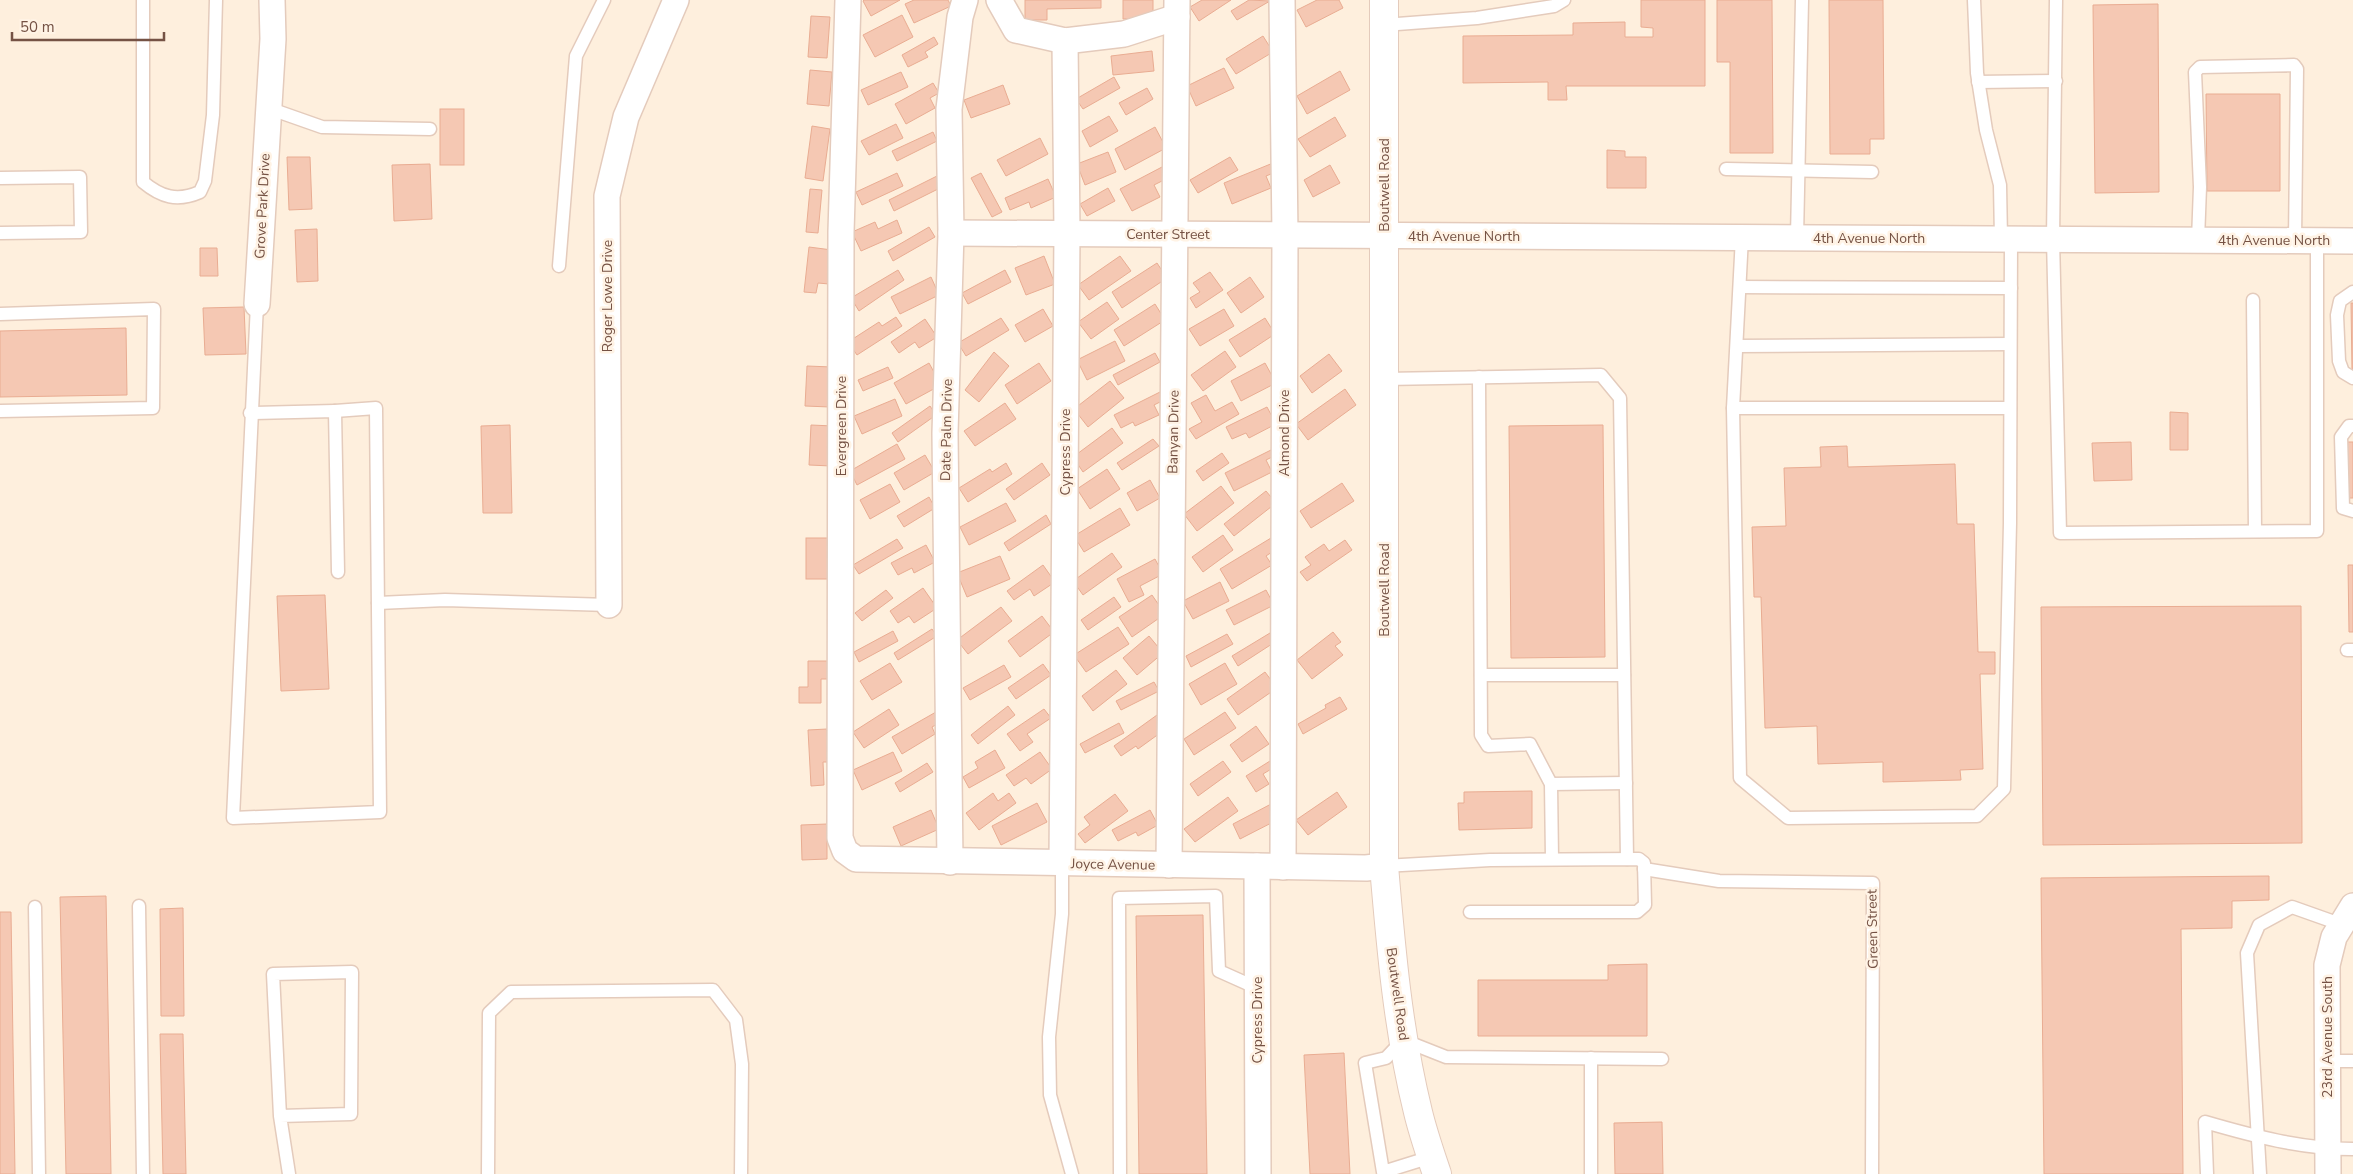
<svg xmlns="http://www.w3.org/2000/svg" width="2353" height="1174" viewBox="0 0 2353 1174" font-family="'Nunito Sans',sans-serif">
<rect width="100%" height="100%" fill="#feefdd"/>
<!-- building -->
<g fill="#f5c8b3" stroke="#e9ac92">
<path d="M864,0h36l-29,16 -8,-15z"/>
<path d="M914,0h34l3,6 -37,17 -9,-19z"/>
<path d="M1025,0h76v8l-54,1v11h-22z"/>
<path d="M1123,0h30v18l-30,1z"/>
<path d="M1202,0h29l-32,21 -9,-14z"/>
<path d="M1249,0l21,1 -33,19 -6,-9z"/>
<path d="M1317,0h22l4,8 -37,19 -9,-17z"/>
<path d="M1641,0h64v86h-139l1,14h-19v-18l-85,1v-47l110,-1v-12l52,-1v15h28v-9l-12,-1z"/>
<path d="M1717,0h55l1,153h-43v-91h-13z"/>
<path d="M1829,0h54l1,139h-14v15h-40z"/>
<path d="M2158,4l1,188 -64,1 -2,-188z"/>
<path d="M902,15l11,22 -38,20 -12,-22z"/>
<path d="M811,16l19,1 -3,41 -19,-1z"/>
<path d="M1263,36l10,16 -37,22 -10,-15z"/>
<path d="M934,37l4,7 -13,8 3,5 -20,10 -6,-12z"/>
<path d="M1152,51l2,20 -41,4 -2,-19z"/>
<path d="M1224,68l10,20 -38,18 -9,-20z"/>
<path d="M810,70l22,2 -3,34 -22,-2z"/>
<path d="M1340,71l10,19 -43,24 -10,-18z"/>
<path d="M901,72l7,15 -40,18 -7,-15z"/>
<path d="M1114,77l6,11 -37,21 -7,-10z"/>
<path d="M933,83l6,10 -9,5 5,10 -29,16 -11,-20z"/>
<path d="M1003,85l7,19 -39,14 -7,-18z"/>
<path d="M1147,88l6,11 -27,16 -7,-12z"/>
<path d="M2206,94h74v97h-73z"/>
<rect x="440" y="109" width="24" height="56"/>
<path d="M1109,116l9,15 -28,16 -8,-16z"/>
<path d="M1335,117l11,19 -36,21 -12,-18z"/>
<path d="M896,124l7,14 -34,17 -8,-14z"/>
<path d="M812,126l18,3 -7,52 -18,-3z"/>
<path d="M1155,127l11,21 -41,22 -10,-21z"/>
<path d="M933,132l4,9 -40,20 -5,-10z"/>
<path d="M1040,138l8,16 -42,22 -9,-16z"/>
<path d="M1607,150l18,1v6h21v31h-39z"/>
<path d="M1108,152l8,20 -31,13 -8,-21z"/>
<path d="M287,157h23l2,52 -23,1z"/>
<path d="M1230,157l8,13 -40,23 -8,-13z"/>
<path d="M1273,163l3,9 -10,4 5,12 -39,16 -8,-21z"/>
<path d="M430,164l2,55 -38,2 -2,-56z"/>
<path d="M1330,165l10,18 -27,14 -9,-17z"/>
<path d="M1162,167l6,11 -14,7 6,12 -28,14 -12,-22z"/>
<path d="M897,173l6,13 -41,19 -6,-13z"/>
<path d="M981,173l21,39 -10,5 -21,-39z"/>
<path d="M937,176l5,11 -48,24 -5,-11z"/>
<path d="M1048,179l8,18 -25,11 -2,-6 -19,8 -5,-12z"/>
<path d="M1108,188l7,13 -28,15 -7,-12z"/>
<path d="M810,189l12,1 -4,43 -12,-1z"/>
<path d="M897,220l5,13 -41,18 -9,-19 23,-10 3,7z"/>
<path d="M929,227l6,10 -42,24 -5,-10z"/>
<path d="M317,229l1,52 -21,1 -2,-52z"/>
<path d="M809,247l23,3 -3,34 -11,-1 -2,10 -12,-1z"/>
<path d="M200,248h17l1,28h-18z"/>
<path d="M1044,256l11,28 -29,11 -11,-27z"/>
<path d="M1120,256l11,15 -42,29 -11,-15z"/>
<path d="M1157,263l10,15 -45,30 -10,-16z"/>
<path d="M898,270l6,10 -45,31 -8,-13z"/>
<path d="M1005,270l6,12 -43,22 -6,-11z"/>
<path d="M1210,272l13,18 -27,18 -6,-10 10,-6 -7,-9z"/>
<path d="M931,277l8,18 -39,19 -9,-17z"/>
<path d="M1250,277l14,20 -23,16 -14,-20z"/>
<path d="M1107,302l12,17 -28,20 -13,-17z"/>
<path d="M2351,303h2v68h-1z"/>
<path d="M1155,304l10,16 -41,26 -10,-16z"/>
<path d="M244,307l2,47 -41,1 -2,-47z"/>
<path d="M1043,309l10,17 -28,16 -10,-17z"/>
<path d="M1224,309l10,17 -34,20 -11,-17z"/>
<path d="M896,317l6,9 -45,29 -9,-13 31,-20 3,4z"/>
<path d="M1001,318l8,12 -43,26 -8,-13z"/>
<path d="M1265,318l10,16 -35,23 -11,-17z"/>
<path d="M925,319l12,18 -18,11 -4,-6 -16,11 -8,-11z"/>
<path d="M126,328l1,67 -127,2v-66z"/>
<path d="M1115,341l10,20 -38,19 -10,-20z"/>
<path d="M1225,351l11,16 -33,24 -12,-16z"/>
<path d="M994,352l15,14 -30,36 -14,-12z"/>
<path d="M1155,353l5,9 -42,23 -5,-10z"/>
<path d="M1329,354l13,17 -30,22 -12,-17z"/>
<path d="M929,363l12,22 -35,19 -12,-21z"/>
<path d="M1039,363l12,18 -34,23 -12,-19z"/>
<path d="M1265,363l11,20 -35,18 -10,-20z"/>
<path d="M807,366l25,1 -2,40 -25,-1z"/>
<path d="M888,367l5,11 -30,13 -5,-11z"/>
<path d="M1110,381l14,17 -36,29 -14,-18z"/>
<path d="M1345,389l11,16 -48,35 -12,-16z"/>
<path d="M1162,391l4,8 -12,6 5,10 -24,11 -2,-4 -12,6 -7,-13z"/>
<path d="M1206,395l9,16 17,-9 7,12 -43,25 -7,-10 13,-7 -11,-19z"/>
<path d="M895,399l7,17 -40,18 -8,-18z"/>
<path d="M1005,403l11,16 -41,27 -11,-15z"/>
<path d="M930,406l6,9 -38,27 -6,-9z"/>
<path d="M1267,407l9,17 -27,14 -3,-5 -14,6 -6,-12z"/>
<path d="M2170,412l18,1v37h-18z"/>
<path d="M510,425l2,88h-29l-2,-87z"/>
<path d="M811,425l22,1 -2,40 -22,-1z"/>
<path d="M1603,425l2,232 -94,1 -2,-232z"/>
<path d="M1112,428l11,15 -40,29 -10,-15z"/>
<path d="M1153,439l6,7 -37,24 -5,-7z"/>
<path d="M2131,442l1,38 -38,1 -2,-38z"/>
<rect x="2347" y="442" width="6" height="56"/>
<path d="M897,444l8,15 -48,26 -7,-14z"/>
<path d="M1847,446l1,21 107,-3 2,60h17l4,128h17v22h-15l3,95 -23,1 1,10 -78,2v-20l-65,2 -1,-38 -52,2 -4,-131h-7l-2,-70 34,-1 -2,-58 37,-1 -1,-20z"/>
<path d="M1271,450l3,6 -8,4 6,12 -38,19 -9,-18z"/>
<path d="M1222,453l7,10 -26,18 -7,-10z"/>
<path d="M925,455l10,17 -31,18 -10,-17z"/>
<path d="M1006,463l6,11 -44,28 -9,-14 31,-19 2,3z"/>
<path d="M1042,463l8,12 -36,25 -8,-11z"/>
<path d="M1107,469l13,20 -30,20 -13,-20z"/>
<path d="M1150,480l10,18 -23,13 -10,-18z"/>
<path d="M1342,483l12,18 -43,27 -11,-17z"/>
<path d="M890,484l10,18 -30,17 -10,-19z"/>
<path d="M1221,486l13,17 -37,28 -13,-17z"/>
<path d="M1266,491l10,12 -42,33 -10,-12z"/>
<path d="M929,497l6,11 -31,19 -7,-11z"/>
<path d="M1006,503l10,18 -47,24 -9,-18z"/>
<path d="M1120,508l10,17 -46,27 -10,-16z"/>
<path d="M1046,515l5,9 -42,27 -5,-8z"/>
<path d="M1223,535l10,15 -30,22 -11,-15z"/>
<rect x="806" y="538" width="23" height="41"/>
<path d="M1271,538l7,10 -12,8 6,9 -40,24 -12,-20z"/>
<path d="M897,539l6,9 -44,26 -6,-9z"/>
<path d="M1345,540l7,10 -45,31 -7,-9 11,-7 -6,-8 19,-13 5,7z"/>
<path d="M926,545l9,17 -21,11 -2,-5 -14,7 -7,-12z"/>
<path d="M1112,553l10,14 -39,28 -10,-14z"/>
<path d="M1000,556l10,23 -43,18 -10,-24z"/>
<path d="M1155,559l8,15 -23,12 4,9 -15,7 -12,-23z"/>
<path d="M1043,565l12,17 -21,14 -4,-7 -16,11 -7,-9z"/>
<path d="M2348,565h5v67h-4z"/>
<path d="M1220,582l9,19 -36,18 -10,-18z"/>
<path d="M923,588l14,20 -23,15 -5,-7 -11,7 -8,-12z"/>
<path d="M886,590l7,8 -31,23 -7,-8z"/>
<path d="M1266,590l8,15 -40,20 -8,-15z"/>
<path d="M325,595l4,94 -48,2 -4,-95z"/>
<path d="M1152,595l13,19 -33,23 -13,-20z"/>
<path d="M1114,597l7,10 -33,23 -7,-10z"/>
<path d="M2301,606l1,237 -259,2 -2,-238z"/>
<path d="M1001,607l11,14 -44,33 -11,-14z"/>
<path d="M1042,616l12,16 -34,25 -12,-16z"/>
<path d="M1118,627l11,17 -43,28 -12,-17z"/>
<path d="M932,629l5,7 -39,24 -4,-7z"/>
<path d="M893,631l5,10 -39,21 -5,-10z"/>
<path d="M1333,632l8,10 -6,4 8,9 -31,24 -15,-19z"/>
<path d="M1270,633l5,9 -37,24 -6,-10z"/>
<path d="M1227,634l6,10 -42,23 -5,-11z"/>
<path d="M1149,636l14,17 -26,22 -14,-17z"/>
<path d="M808,661h20v18h-7v24h-22v-16h9z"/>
<path d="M890,663l12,19 -30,18 -12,-19z"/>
<path d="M1225,663l12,21 -36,21 -12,-21z"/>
<path d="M1043,664l8,11 -35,24 -8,-11z"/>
<path d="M1004,665l7,12 -41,23 -7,-12z"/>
<path d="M1116,670l11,14 -34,27 -11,-15z"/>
<path d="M1265,672l12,16 -39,27 -11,-16z"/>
<path d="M1154,682l5,9 -38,19 -5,-9z"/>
<path d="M1340,697l7,12 -44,25 -5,-10 28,-16 -1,-3z"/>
<path d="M1008,706l7,9 -37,29 -7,-9z"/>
<path d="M889,709l10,16 -35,23 -11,-16z"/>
<path d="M1044,709l7,9 -24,16 6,8 -13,9 -13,-17z"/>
<path d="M936,712l5,10 -9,5 3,7 -33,20 -10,-17z"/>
<path d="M1225,712l11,16 -42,27 -10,-16z"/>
<path d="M1157,715l10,13 -29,21 -2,-3 -15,10 -7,-10z"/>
<path d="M1119,723l5,10 -39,20 -5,-9z"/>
<path d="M1256,726l13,18 -27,18 -12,-17z"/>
<path d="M827,729l2,33h-6l1,23 -13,1 -3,-56z"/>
<path d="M995,750l10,18 -36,20 -6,-11 15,-9 -3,-6z"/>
<path d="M893,752l9,19 -40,19 -9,-20z"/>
<path d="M1040,752l12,17 -21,15 -5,-6 -12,8 -8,-11z"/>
<path d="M1223,761l8,11 -33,24 -8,-12z"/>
<path d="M1270,761l3,7 -10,6 6,10 -13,8 -10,-16z"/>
<path d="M927,763l6,9 -33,20 -5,-9z"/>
<path d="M1532,791v37l-73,2 -1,-27h6v-11z"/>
<path d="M1337,792l10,15 -39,28 -12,-15z"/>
<path d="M993,793l5,8 11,-8 7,10 -37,27 -13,-17z"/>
<path d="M1115,794l13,17 -43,32 -7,-9 12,-9 -6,-8z"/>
<path d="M1228,797l10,14 -43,31 -11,-13z"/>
<path d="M1037,803l10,19 -46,23 -9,-19z"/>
<path d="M1273,803l8,15 -41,21 -7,-15z"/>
<path d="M931,810l8,19 -38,17 -8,-19z"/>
<path d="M1150,810l8,15 -20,11 -2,-4 -18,9 -6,-11z"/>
<path d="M827,824v35l-25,1 -1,-35z"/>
<path d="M2269,876v24l-37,1v27l-51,1 2,245h-139l-3,-296z"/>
<path d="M106,896l5,278h-45l-6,-277z"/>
<path d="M183,908l1,108h-23l-1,-107z"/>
<path d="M0,912h11l4,262h-15z"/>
<path d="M1203,915l4,259h-68l-3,-258z"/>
<path d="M1647,964v72h-169v-56h130v-15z"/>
<path d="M160,1034h23l3,140h-23z"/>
<path d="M1344,1053l6,121h-40l-6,-119z"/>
<path d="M1662,1122l1,52h-48l-1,-51z"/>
</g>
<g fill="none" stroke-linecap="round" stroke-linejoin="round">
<defs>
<g id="service">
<path d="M143,0v182c18,15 34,20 57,10l5,-11 8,-66 3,-115"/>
<path d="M1974,0l3,73 9,57 14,55 1,54"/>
<path d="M2056,0l-3,239 7,294 257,-2v-290"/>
<path d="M1384,25l93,-7 77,-12 10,-6"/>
<path d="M1978,82l78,-1"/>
<path d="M268,108l54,19 108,2"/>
<path d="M1726,169l146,3"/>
<path d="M0,178l80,-1 1,55 -81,1"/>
<path d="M1742,237l-9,171 7,370 48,40 189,-2 27,-27 6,-266 1,-284"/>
<path d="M1797,237l5,-237"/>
<path d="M2198,240l2,-53 -5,-115 5,-5 94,-2 3,4 -2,171"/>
<path d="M559,266l17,-210 28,-56"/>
<path d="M1740,287l271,1"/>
<path d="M2353,292l-13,9 -3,14 2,46 4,11 10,6"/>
<path d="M2253,300l2,231"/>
<path d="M257,304l-24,514 147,-6 -4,-404 -41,3"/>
<path d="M0,314l154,-5 -1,99 -153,3"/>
<path d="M1737,346l273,-2"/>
<path d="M1479,377l2,358 7,11 42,-2 21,40 1,75"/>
<path d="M1385,379l216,-4 19,23 7,461"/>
<path d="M1733,408h277"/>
<path d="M250,413l85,-2 3,161"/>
<path d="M2353,426h-4l-8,11 2,71 10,3"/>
<path d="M378,603l67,-3 164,5"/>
<path d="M2347,650h6"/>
<path d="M1481,675h143"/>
<path d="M1551,784l75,-1"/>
<path d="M1062,863v51l-13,123 1,58 22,79"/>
<path d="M1384,866l106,-6 149,-1 5,4 1,42 -8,7h-167"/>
<path d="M1644,869l75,12 154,2 -1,291"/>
<path d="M139,906l4,268"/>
<path d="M35,907l4,267"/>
<path d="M1591,1058v116"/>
<path d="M2328,1061h25"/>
<path d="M280,1116l71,-2 1,-142 -79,2 7,142 9,58"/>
<path d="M1431,1157l-48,15 -18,-109 21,-5 17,-18 43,17 216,2"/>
<path d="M488,1174l1,-161 22,-21 202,-2 23,30 6,44 -1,110"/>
<path d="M1120,1174l-1,-276 97,-2 3,75 38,17"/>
<path d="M2207,1174l-2,-52c48,14 97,27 148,27"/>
<path d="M2260,1174l-13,-221 12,-28 33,-18 48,17"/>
</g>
<g id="minor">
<path d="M848,0l-7,232 -1,606 5,13 11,8 510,9 18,-2"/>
<path d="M999,0l17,30 49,11 59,-7 53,-17"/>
<path d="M1282,0l3,234 -2,633"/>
<path d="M951,233l1402,8"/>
<path d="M257,304l16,-265 -1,-39"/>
<path d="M609,605l-2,-409 19,-79 50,-117"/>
<path d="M950,862l-5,-429 6,-200 -2,-124 11,-92 5,-17"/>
<path d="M1062,863l5,-630 -2,-192"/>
<path d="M1169,865l8,-865"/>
<path d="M1257,866l1,308"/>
<path d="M2328,1174l-1,-209 7,-28 19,-31"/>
</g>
<path id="tertiary" d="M1384,0v866c7,83 14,165 34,246 5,21 12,41 19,62"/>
</defs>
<!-- service casing -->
<use href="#service" stroke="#e4cbbc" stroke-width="15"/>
<!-- minor casing -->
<use href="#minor" stroke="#e4cbbc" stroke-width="28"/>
<!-- tertiary casing -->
<use href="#tertiary" stroke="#e4cbbc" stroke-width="30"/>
<!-- service -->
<use href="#service" stroke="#fff" stroke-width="12"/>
<!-- minor -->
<use href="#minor" stroke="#fff" stroke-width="25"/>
<!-- tertiary -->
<use href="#tertiary" stroke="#fff" stroke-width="28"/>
</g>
<g text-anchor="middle" stroke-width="5" stroke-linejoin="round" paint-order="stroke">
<!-- street labels -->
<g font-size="14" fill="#755244" stroke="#fff3e5">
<text transform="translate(1384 185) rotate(-90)" y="5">Boutwell Road</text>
<text transform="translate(262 206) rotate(-87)" y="5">Grove Park Drive</text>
<text x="1168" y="239">Center Street</text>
<text x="1464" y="241">4th Avenue North</text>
<text x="1869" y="243">4th Avenue North</text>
<text x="2274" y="245">4th Avenue North</text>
<text transform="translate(607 296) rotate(-90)" y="5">Roger Lowe Drive</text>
<text transform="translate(841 426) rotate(-90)" y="5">Evergreen Drive</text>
<text transform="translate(946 430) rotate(-89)" y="5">Date Palm Drive</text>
<text transform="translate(1173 432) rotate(-89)" y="5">Banyan Drive</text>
<text transform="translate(1284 433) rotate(-90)" y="5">Almond Drive</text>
<text transform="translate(1065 452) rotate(-90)" y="5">Cypress Drive</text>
<text transform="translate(1384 590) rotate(-90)" y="5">Boutwell Road</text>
<text transform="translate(1113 864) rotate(1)" y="5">Joyce Avenue</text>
<text transform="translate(1872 929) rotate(-91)" y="5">Green Street</text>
<text transform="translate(1398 994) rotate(82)" y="5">Boutwell Road</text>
<text transform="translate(1257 1020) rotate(-90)" y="5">Cypress Drive</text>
<text transform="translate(2327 1037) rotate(-90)" y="5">23rd Avenue South</text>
</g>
</g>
<!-- scale -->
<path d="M12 32v8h152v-8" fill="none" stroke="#755244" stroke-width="2.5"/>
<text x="20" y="32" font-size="15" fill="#755244" stroke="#fff3e5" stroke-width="4" paint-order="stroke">50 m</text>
</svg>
